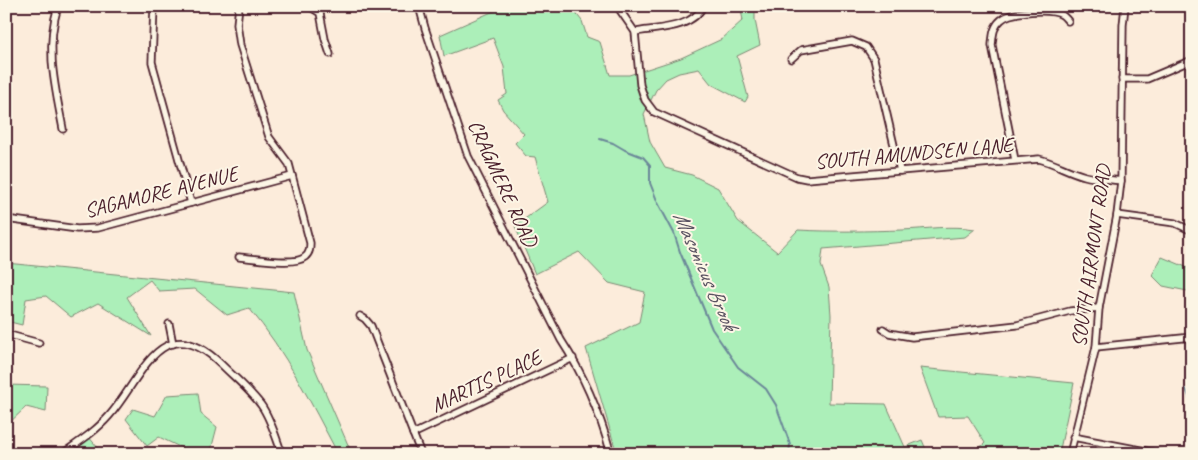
<svg xmlns="http://www.w3.org/2000/svg" width="1198" height="460" viewBox="0 0 1198 460" font-family="Caveat,sans-serif">
<rect width="100%" height="100%" fill="#fcecdb"/>
<filter id="ink" filterUnits="userSpaceOnUse"><feTurbulence type="fractalNoise" baseFrequency=".02" numOctaves="2"/><feDisplacementMap in="SourceGraphic" scale="10" xChannelSelector="R" yChannelSelector="G"/><feConvolveMatrix kernelMatrix="1 2 1 2 8 2 1 2 1" color-interpolation-filters="sRGB"/></filter>
<g filter="url(#ink)">
<!-- green -->
<g fill="#acefb9" stroke="#7b8772">
<path d="M505,6h65l12,15 5,16 13,5 10,33h19l52,-17 41,-19 21,-19 -3,-14h15v14l5,25 -23,11 11,41 -3,5 -34,-18 -12,-15 -20,4 -13,6 -10,11 -12,24 6,28 15,26 27,7 26,13 20,33 39,31 21,-22c35,2 70,1 104,0 25,-1 49,-5 73,-1l-10,8 -142,12 -2,16 8,22 2,28 -2,88 57,1 19,43 17,-7 6,14h-311l-31,-106 53,-26 6,-30 -36,-9 -30,-31 -44,22 -20,-48 33,-24 -13,-45 -9,-1 -11,-13 9,-9 -21,-24 -5,-10 9,-6 -3,-27 -11,-29 -49,18 -4,-21z"/>
<path d="M1162,257l24,10 6,5v20l-29,-6 -11,-11z"/>
<path d="M6,263l288,29 13,58 45,104h-14c-27,-51 -52,-102 -89,-146l-22,7 -32,-26 -36,2 -9,-11 -23,17 24,39 -53,-33 -27,14 -25,-21 -20,3 -4,26 -16,-4z"/>
<path d="M920,368l154,15 -15,71h-86l12,-11 -17,-27 -30,1z"/>
<path d="M6,385l41,1 -1,26 -20,-5 -20,19z"/>
<path d="M198,393l3,21 16,13 -6,23 2,4h-19l-35,-17 -12,9 -21,-27 7,-10 22,7 12,-21z"/>
<path d="M88,436l15,18h-40z"/>
</g>
<g fill="none" stroke-linecap="round" stroke-linejoin="round">
<!-- stream -->
<g stroke="#6b8798" stroke-width="2">
<path d="M600,139l13,4 12,7 18,7 7,8v18l8,20 16,30 6,19 32,77 26,38 28,22 10,16 14,39 -1,10"/>
<path d="M1186,389l6,16"/>
</g>
<defs>
<g id="minor">
<path d="M58,6c-13,43 -3,80 5,123"/>
<path d="M154,6l-2,56 39,141"/>
<path d="M239,6l-2,18 3,21 29,92 20,27 21,79c0,5 0,10 -5,14 -10,9 -51,1 -66,0"/>
<path d="M309,6l11,7 5,26 5,15"/>
<path d="M419,6l6,22 43,128 93,184c23,35 39,74 50,114"/>
<path d="M617,6l18,26 5,53 5,15 9,12 143,65 10,2 232,-20c16,4 30,13 46,17 11,3 24,3 36,5"/>
<path d="M635,32c21,-4 58,-3 68,-26"/>
<path d="M791,59l10,-9 51,-9 14,6 8,12 26,112"/>
<path d="M1122,79h25l45,-19"/>
<path d="M1015,160l-23,-115c1,-10 1,-18 9,-25 9,-9 50,-12 61,-5 3,2 4,4 6,6"/>
<path d="M1117,215l58,8 17,8"/>
<path d="M6,219l71,10 21,-1 194,-52"/>
<path d="M360,316l5,3 6,7 50,128"/>
<path d="M169,324l4,20"/>
<path d="M883,329l6,4 23,4 105,-12 53,-14 29,-3"/>
<path d="M6,334l33,9"/>
<path d="M1096,347l96,-10"/>
<path d="M413,434l160,-76"/>
<path d="M1073,437l88,17"/>
<path d="M62,454c17,-12 34,-23 47,-38 33,-37 52,-110 112,-52 13,13 29,26 40,41 10,14 15,33 21,49"/>
<path d="M1070,454l26,-107 3,-39 18,-93 4,-34 2,-156 2,-19"/>
</g>
</defs>
<!-- minor casing -->
<use href="#minor" stroke="#4a1f2b" stroke-width="9"/>
<!-- minor -->
<use href="#minor" stroke="#fcf5e5" stroke-width="5.5"/>
</g>
</g>
<g text-anchor="middle" stroke-width="4" stroke-linejoin="round" paint-order="stroke">
<!-- street labels -->
<g font-size="21" fill="#4a1f2b" stroke="#fcf5e5">
<text transform="translate(914 153) rotate(-5)" y="7">SOUTH AMUNDSEN LANE</text>
<text transform="translate(503 183) rotate(65)" y="7">CRAGMERE ROAD</text>
<text transform="translate(161 192) rotate(-14)" y="7">SAGAMORE AVENUE</text>
<text transform="translate(1091 256) rotate(-82)" y="7">SOUTH AIRMONT ROAD</text>
<text transform="translate(486 381) rotate(-25)" y="7">MARTIS PLACE</text>
</g>
<!-- water labels -->
<g font-size="22" font-style="italic" fill="#5a5362" stroke="#fcf5e5">
<text transform="translate(706 270) rotate(66)" y="8">Masonicus Brook</text>
</g>
</g>
<!-- margin -->
<rect width="1198" height="460" fill="none" stroke="#fcf5e5" stroke-width="25"/>
<rect x="12" y="12" width="1173" height="435" fill="none" stroke="#4a1f2b" stroke-width="2" filter="url(#ink)"/>
</svg>
